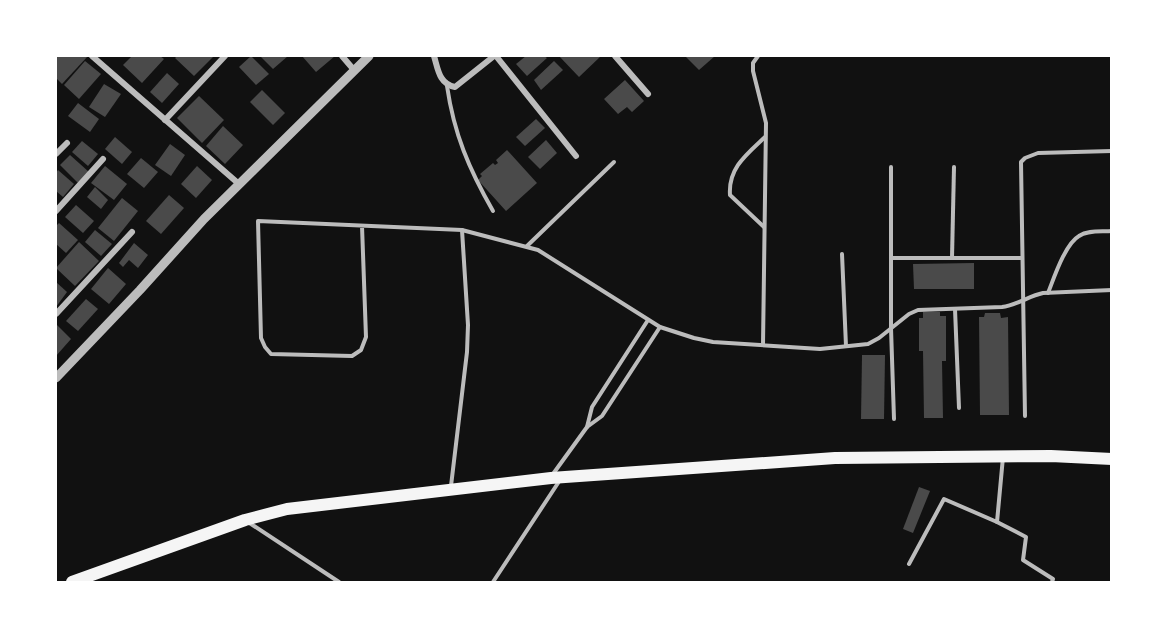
<svg xmlns="http://www.w3.org/2000/svg" width="1167" height="638" viewBox="0 0 1167 638" font-family="Inter,sans-serif">
<rect width="100%" height="100%" fill="#111"/>
<!-- building -->
<g fill="#4a4a4a">
<path d="M56,56h32l-26,28 -6,-6z"/>
<path d="M132,56h28l4,3 -22,24 -19,-18z"/>
<path d="M177,56h37l-20,20 -19,-18z"/>
<path d="M251,56l18,18 -13,11 -17,-18z"/>
<path d="M260,56h28l-15,13z"/>
<path d="M302,56h33l-19,16z"/>
<path d="M526,56h18l3,2 -20,18 -11,-12z"/>
<path d="M559,56h42l-22,21z"/>
<path d="M685,56h30l-16,14z"/>
<path d="M85,61l16,13 -22,25 -15,-14z"/>
<path d="M554,61l9,9 -22,20 -7,-10z"/>
<path d="M167,73l12,11 -17,19 -12,-11z"/>
<path d="M625,80l19,21 -12,11 -5,-5 -9,7 -14,-15z"/>
<path d="M104,84l17,10 -16,23 -16,-10z"/>
<path d="M262,90l23,23 -12,12 -23,-23z"/>
<path d="M199,96l25,24 -22,23 -25,-25z"/>
<path d="M78,103l21,16 -9,13 -22,-16z"/>
<path d="M536,119l9,9 -20,18 -9,-9z"/>
<path d="M223,126l20,19 -18,19 -19,-18z"/>
<path d="M115,137l17,15 -10,12 -17,-15z"/>
<path d="M546,140l11,13 -17,16 -12,-12z"/>
<path d="M82,141l16,13 -10,12 -16,-14z"/>
<path d="M170,144l15,11 -14,21 -16,-11z"/>
<path d="M507,150l30,33 -31,28 -28,-31 4,-4 -2,-2 13,-11 2,2 3,-2 -2,-3z"/>
<path d="M70,155l19,17 -11,11 -18,-18z"/>
<path d="M141,158l17,14 -14,16 -17,-14z"/>
<path d="M105,166l22,18 -13,16 -23,-17z"/>
<path d="M197,166l15,14 -16,18 -15,-14z"/>
<path d="M58,170l16,14 -11,13 -7,-6v-18z"/>
<path d="M95,187l13,13 -7,9 -14,-12z"/>
<path d="M169,195l15,13 -23,26 -15,-13z"/>
<path d="M122,198l16,13 -24,30 -16,-13z"/>
<path d="M76,205l18,16 -11,12 -18,-16z"/>
<path d="M59,223l19,17 -12,13 -10,-9v-18z"/>
<path d="M95,230l17,14 -11,12 -16,-14z"/>
<path d="M79,242l20,19 -24,25 -19,-18z"/>
<path d="M134,243l14,12 -10,13 -9,-8 -6,7 -4,-4z"/>
<path d="M974,263v26h-60l-1,-25z"/>
<path d="M108,268l18,16 -17,20 -18,-15z"/>
<path d="M56,282l11,10 -11,15z"/>
<path d="M86,299l12,10 -20,22 -12,-10z"/>
<path d="M923,312h17v4h6v45h-4l1,57h-19l-1,-67h-4v-33h4z"/>
<path d="M985,313h15l1,5 7,-1 1,98h-29l-1,-98h5z"/>
<path d="M56,324l15,15 -15,17z"/>
<path d="M862,355h23l-1,64h-23z"/>
<path d="M919,487l11,4 -17,42 -10,-4z"/>
</g>
<g fill="none" stroke-linecap="round" stroke-linejoin="round">
<!-- service -->
<g stroke="#bcbcbc" stroke-width="4">
<path d="M758,56l-5,7v8l13,52 -3,222"/>
<path d="M447,86c7,48 22,83 46,125"/>
<path d="M891,167v161l3,91"/>
<path d="M362,226l4,111 -5,13 -9,6 -81,-2 -6,-7 -4,-9 -3,-117 204,9 76,20 122,77 34,11 19,4 107,7 48,-5 11,-6 30,-24 9,-4 84,-3c15,-2 27,-11 41,-14l69,-3"/>
<path d="M764,227l-34,-32c-2,-27 17,-41 35,-58"/>
<path d="M527,246l87,-84"/>
<path d="M842,254l4,92"/>
<path d="M891,258h131"/>
<path d="M952,258l2,-91"/>
<path d="M1048,293c6,-15 17,-49 31,-57 9,-6 22,-4 33,-5"/>
<path d="M955,309l4,99"/>
<path d="M1025,416l-4,-254 4,-4 13,-5 74,-2"/>
<path d="M587,427l5,-20 56,-87"/>
<path d="M553,474l34,-47 15,-11 58,-89"/>
<path d="M451,486l16,-134 1,-27 -6,-95"/>
<path d="M248,522l91,60"/>
<path d="M997,522l29,15 -3,23 30,19 -1,3"/>
<path d="M909,564l35,-65 53,23 6,-65"/>
<path d="M493,582l67,-102"/>
</g>
<!-- minor -->
<g stroke="#bcbcbc" stroke-width="6">
<path d="M92,56l147,128"/>
<path d="M342,56l12,14"/>
<path d="M434,56c4,13 5,28 21,31l39,-31"/>
<path d="M496,56l80,100"/>
<path d="M615,56l33,38"/>
<path d="M165,120l60,-64"/>
<path d="M56,154l11,-11"/>
<path d="M56,211l47,-52"/>
<path d="M56,314l76,-82"/>
</g>
<!-- tertiary -->
<path stroke="#bcbcbc" stroke-width="9" d="M56,378l84,-88 64,-71 165,-163"/>
<!-- primary -->
<path stroke="#f5f5f5" stroke-width="12" d="M72,582l173,-62 42,-11 264,-31 284,-20 216,-2 61,3"/>
</g>
<!-- border -->
<rect width="1167" height="638" fill="none" stroke="#ffffff" stroke-width="114"/>
</svg>
